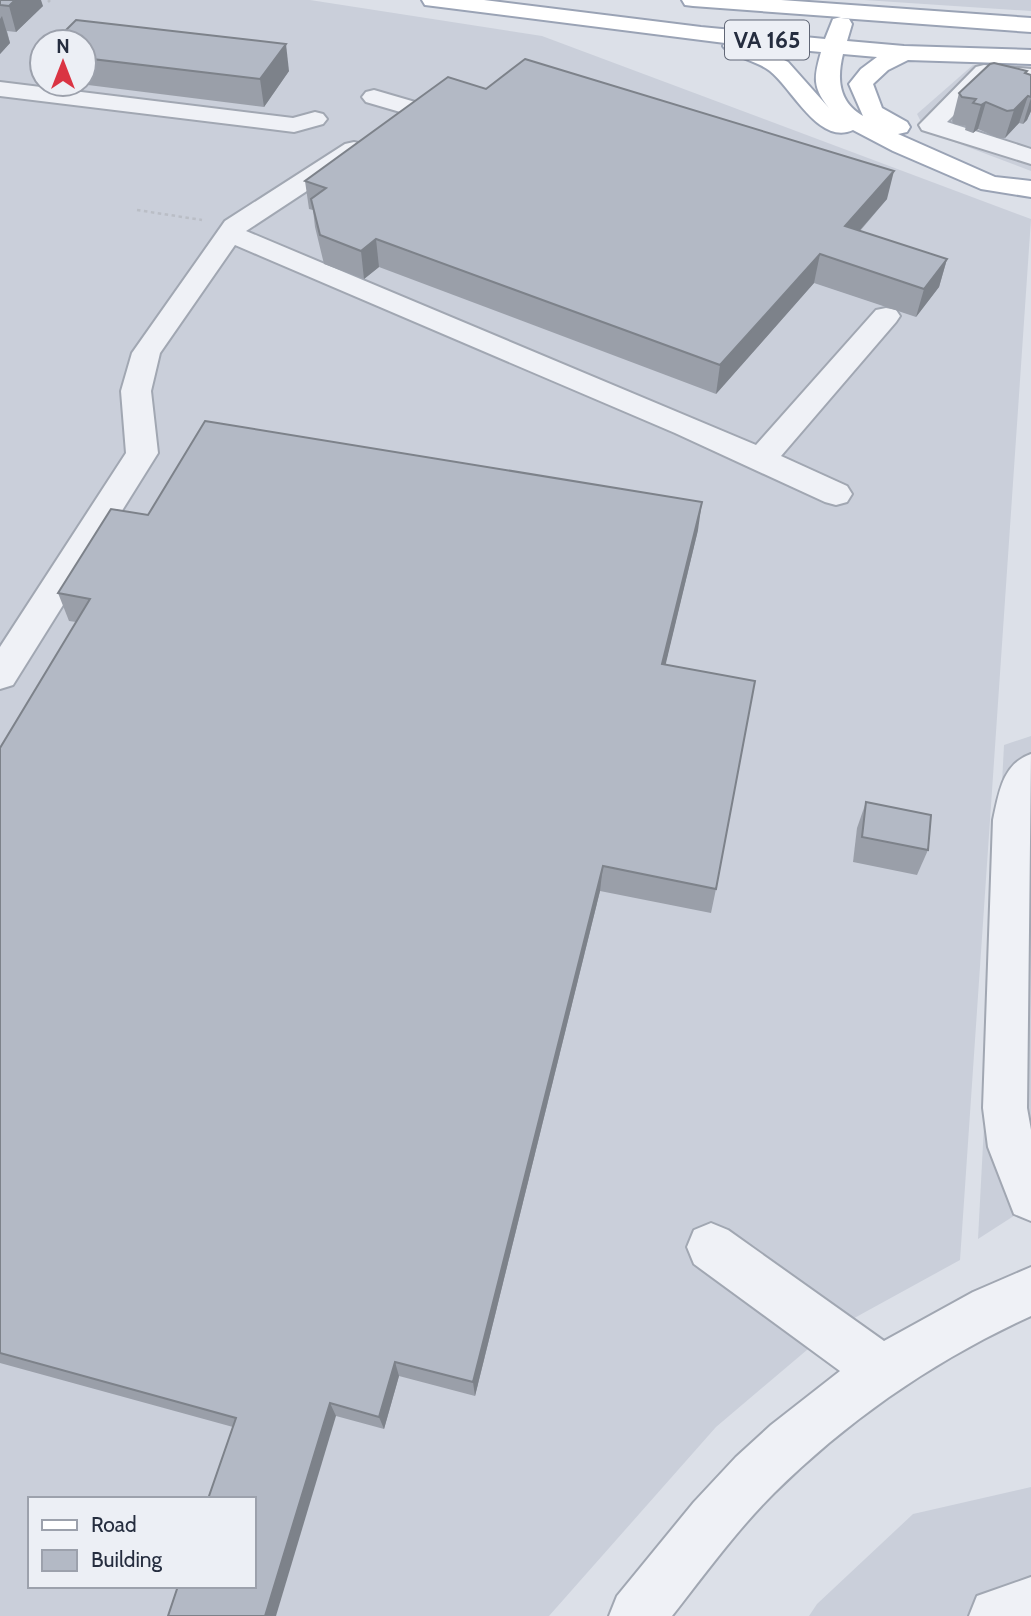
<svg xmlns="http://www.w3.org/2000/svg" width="1031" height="1616" viewBox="0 0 1031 1616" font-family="Cabin,sans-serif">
<rect width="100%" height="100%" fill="#dce0e8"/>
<!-- built -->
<g fill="#cacfda" fill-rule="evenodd">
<path d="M0,0h310l232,36 489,183 -71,1041 -133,73 -111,94 -167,189h-549zM42,42h42v42h-42zM30,1499h224v87h-224z"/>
<path d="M864,0h167v11z"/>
<path d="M973,65l58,1v105l-103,-39 -6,-8 -5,-10z"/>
<path d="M1031,736v469l-53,34 26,-494z"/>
<path d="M1031,1487v129h-222l8,-12 96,-90z"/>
</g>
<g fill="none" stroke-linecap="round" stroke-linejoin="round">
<defs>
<g id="minor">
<path d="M984,65l47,4v14l-41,-4 -43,43 84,27v15l-109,-34 -3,-5 57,-58z"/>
<path d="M0,82l293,36 22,-6 8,2 4,5 -4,5 -29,8 -294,-36z"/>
<path d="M374,90l48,14 4,5 -4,5 -8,2 -48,-14 -4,-5 4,-5z"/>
<path d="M354,142l9,2 3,5 -3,5 -117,77 510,214 120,-135 10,-2 10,2 4,6 -4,6 -115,134 66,30 5,8 -5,8 -11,3 -11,-3 -150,-69 -440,-188 -75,108 -9,38 7,62 -145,232 -13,4v-42l126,-194 -5,-62 11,-38 93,-132 120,-77z"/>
<path d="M1031,754l-4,354 4,22v91l-17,-7 -26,-67 -5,-39 10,-288c6,-27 9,-56 38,-66z"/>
<path d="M711,1223l17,7 156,111 89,-49 58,-25v49c-95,43 -183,104 -257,177 -38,38 -69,81 -102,123h-63l8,-20 77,-94 42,-45 35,-32 69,-54 -146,-107 -7,-17 7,-17z"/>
<path d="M1031,1577v39h-62l8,-20z"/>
</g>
<path id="major" d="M422,0h62l217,27 124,12 8,-20 8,-2 -148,-11 -8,-1 -3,-5h99l250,18v14l-190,-14 8,1 3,5 -5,17 57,5 127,4v14l-123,-4 -20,10 -15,14 9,24 25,14 3,5 -3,5 -9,2 97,43 36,4v16l-50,-8 -88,-38 -40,-21c-34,16 -61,-42 -83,-59 -12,-10 -40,-15 -47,-25l2,-3 -292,-37 -8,-1zM756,46l65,6c-7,25 -9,35 8,56l-41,-46zM843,54l34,3 -16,12 -12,15 14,32c-25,-14 -26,-38 -20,-62z"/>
</defs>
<!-- minor casing -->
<use href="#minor" stroke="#a1a7b2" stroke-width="4"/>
<!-- major casing -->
<use href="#major" stroke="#9aa3b5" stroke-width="4"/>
<!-- path -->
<g stroke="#babec6" stroke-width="2.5" stroke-dasharray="3.5 3.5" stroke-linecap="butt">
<path d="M48,2l2,-2"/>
<path d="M137,210l65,10"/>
</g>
<!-- minor -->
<use href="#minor" fill="#eff1f6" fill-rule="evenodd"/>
<!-- major -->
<use href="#major" fill="#fff" fill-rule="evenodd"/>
</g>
<!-- wall -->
<g fill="#9a9fa9">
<path d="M0,0l43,6 -27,26 -9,-1 3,12 -10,11z"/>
<path d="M84,42l205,29 -25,36 -184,-23h4z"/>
<path d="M1027,71l-1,2 5,2v36l-4,9 -4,4 -4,-1 -14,15h-7l-20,-9 -5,4 -8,-3 1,-4 -12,-2 -2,-3 7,-28z"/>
<path d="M486,89l401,110 -27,32 87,28 -8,28 -23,30 -102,-34 -98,111 -337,-127 -15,12 -40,-15 -9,-37 -2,-17 -4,-1 -4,-28z"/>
<path d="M148,515l550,15 -33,135 51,224 -5,24 -111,-22 -125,505 -76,-20 -15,53 -48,-13 -103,11 -233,-64v-615l76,-126 -7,-1 -11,-28z"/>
<path d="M866,802l62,48 -11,25 -64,-13 4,-34z"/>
</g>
<!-- shaded-wall -->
<g fill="#7d828a">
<path d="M15,0h26l2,6 -27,26 -7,-26z"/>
<path d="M2,16l8,27 -10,11v-35z"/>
<path d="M286,44l3,27 -25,36 -4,-28z"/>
<path d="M1028,96l-9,27 -14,15 9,-28z"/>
<path d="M1031,98v13l-4,9 -4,4z"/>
<path d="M986,102l-8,27 -5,4 8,-28z"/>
<path d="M894,171l-7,28 -48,55 6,-28z"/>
<path d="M376,239l3,28 -15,12 -3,-28z"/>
<path d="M820,254l-6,29 -98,111 4,-29z"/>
<path d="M947,259l-8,28 -23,30 8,-28z"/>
<path d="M702,502l-4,28 -39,162 3,-28z"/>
<path d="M603,866l-3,25 -125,505 -2,-14z"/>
<path d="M395,1362l4,14 -15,53 -5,-12z"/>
<path d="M330,1403l6,13 -60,200h-11z"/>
</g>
<!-- building -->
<g fill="#b3b9c5" stroke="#7d828a" stroke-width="2">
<path d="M0,0h15l-6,6 -9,-1z"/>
<path d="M76,20l210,24 -26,35 -176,-21v-16h-30z"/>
<path d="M525,59l369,112 -49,55 102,33 -23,30 -104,-35 -100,111 -344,-126 -15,12 -41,-16 -9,-36 15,-11 -21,-7 143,-104 38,12z"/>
<path d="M994,63l33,8 -2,2 6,2v22l-3,-1 -14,14 -7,1 -21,-9 -5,3 -8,-2 3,-4 -14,-2 -3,-4 31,-29z"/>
<path d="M205,421l497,81 -40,162 93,17 -39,208 -113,-23 -130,516 -78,-20 -16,55 -49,-14 -65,213h-97l10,-30h76v-87h-46l28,-81 -236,-65v-605l90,-149 -32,-6 53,-84 37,6z"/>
<path d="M866,802l65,13 -3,35 -66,-13z"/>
</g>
<g text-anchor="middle" stroke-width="5" stroke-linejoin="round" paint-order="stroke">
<!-- shield labels -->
<rect fill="#eceff5" stroke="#616776" stroke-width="2" x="725" y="20.5" width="84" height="39" rx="5"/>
<g font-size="23" font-weight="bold" fill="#252d3f">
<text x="767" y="48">VA 165</text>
</g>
</g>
<!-- legend -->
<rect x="28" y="1497" width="228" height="91" fill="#eceff5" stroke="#9ca1ac" stroke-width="2"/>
<rect x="42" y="1520" width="35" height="10" fill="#ffffff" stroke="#9ca1ac" stroke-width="2"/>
<text x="91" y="1532" font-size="21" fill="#252d3f">Road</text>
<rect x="42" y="1550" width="35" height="21" fill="#b3b9c5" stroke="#9ca1ac" stroke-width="2"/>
<text x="91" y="1567" font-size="21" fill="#252d3f">Building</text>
<!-- north arrow -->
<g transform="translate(63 63)"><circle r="33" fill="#eceff5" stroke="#9ca1ac" stroke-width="2"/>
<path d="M0-5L12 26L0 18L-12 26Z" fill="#da3443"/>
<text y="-10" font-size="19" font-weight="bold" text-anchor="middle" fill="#252d3f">N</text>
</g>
</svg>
